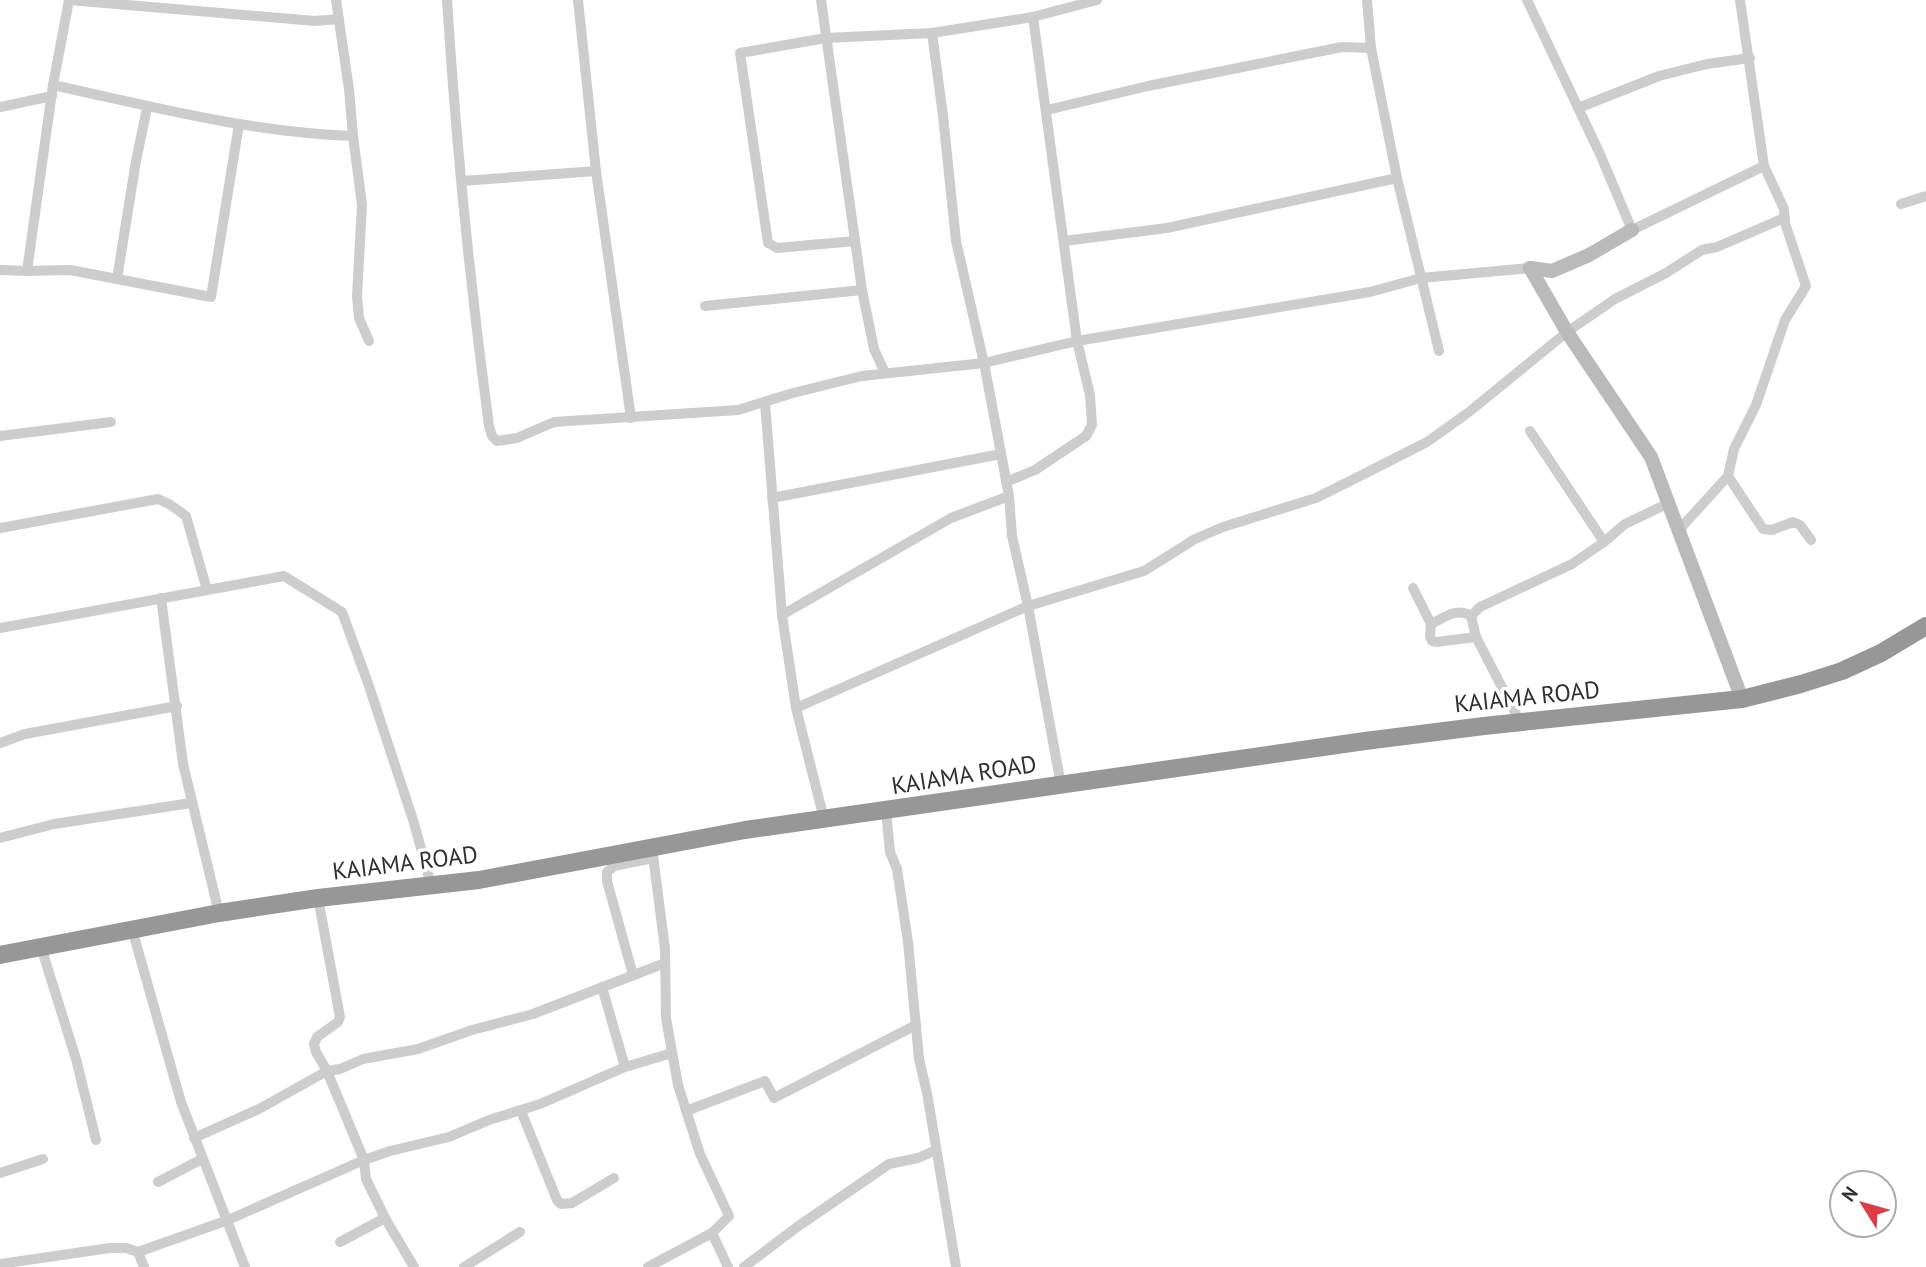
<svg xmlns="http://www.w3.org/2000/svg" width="1926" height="1267" viewBox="0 0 1926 1267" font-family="'PT Sans',sans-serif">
<rect width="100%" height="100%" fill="#fff"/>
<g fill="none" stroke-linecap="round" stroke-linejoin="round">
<!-- street -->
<g stroke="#cdcdcd" stroke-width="10">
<path d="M69,0l246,21 24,-2"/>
<path d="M447,0c9,143 23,285 42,426l3,10 5,5 20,-3 37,-16 184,-12 55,-17 69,-17 122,-13 93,-22 293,-49 51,-14 109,-10"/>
<path d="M578,0l18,171 35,247"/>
<path d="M821,0l41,290 12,59 11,24"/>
<path d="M1367,0l4,48 26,130 42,173"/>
<path d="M1527,0l73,154 32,76 132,-64 20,43 1,14 21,63 -21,34 -29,85 -22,44 -6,27 35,53 9,1 21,-8 7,3 11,15"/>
<path d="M1740,0l24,166"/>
<path d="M932,33l11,83 13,125 28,122 25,133 3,40 16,70 33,179"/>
<path d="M53,85c101,22 195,47 300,51l-4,-47 -13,-89"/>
<path d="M0,107l52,-11"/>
<path d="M147,108l-11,53 -19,118 94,18 28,-173"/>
<path d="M1578,108l81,-32 48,-12 43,-6"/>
<path d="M1047,110l101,-24 194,-39 29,1"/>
<path d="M353,136l9,69 -5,91 2,22 10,23"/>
<path d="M462,181l134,-10"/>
<path d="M1901,204l25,-8"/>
<path d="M855,241l-78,7 -9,-5 -28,-190 86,-15 106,-5 101,-16 64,-17"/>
<path d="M1064,241l103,-13 230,-50"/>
<path d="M0,270l27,1 26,-186 16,-85"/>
<path d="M27,271l43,-1 47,9"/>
<path d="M705,306l157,-16"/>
<path d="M765,403l17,212 14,93 28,111"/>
<path d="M1530,431l74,111"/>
<path d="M0,436l111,-14"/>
<path d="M1006,482l29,-12 51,-34 6,-11 -2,-30 -13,-54 -44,-324"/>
<path d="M772,498l229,-44"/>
<path d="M0,528l158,-29 11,5 17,12 21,74"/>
<path d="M1678,531l50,-55"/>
<path d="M1413,588l18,36 -1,12 2,5 4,1 40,-5"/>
<path d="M161,598l22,166 36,149"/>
<path d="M782,615l169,-97 58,-22"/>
<path d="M1431,624c14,-7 26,-17 40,-8"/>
<path d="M0,628l284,-52 58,36 26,71 46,140 17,62"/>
<path d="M796,708l232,-102 116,-35 51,-32 28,-12 93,-29 42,-21 69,-35 42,-30 98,-80 48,-33 51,-26 36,-23 15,-3 67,-29"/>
<path d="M1520,722l-44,-85 -5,-21 9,-9 92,-43 32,-22 21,-18 42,-20"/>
<path d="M0,743l25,-9 152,-28"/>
<path d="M886,811l4,41 7,17 11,73 11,117 8,34 29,174"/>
<path d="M0,838l54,-14 137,-21"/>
<path d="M652,848l13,101 1,69 12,67 22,69 29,62 -17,17"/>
<path d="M318,898l22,119 -2,5 -21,15 -3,7 2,8 11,19 37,89 2,19 19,39 29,49"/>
<path d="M132,929l49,173 64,165"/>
<path d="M41,947l35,112 20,81"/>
<path d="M633,975l-26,-94v-9l7,-6 39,-8"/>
<path d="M602,987l23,80"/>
<path d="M521,1111l36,89 4,4 11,-1 42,-25"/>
<path d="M686,1111l79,-30 9,17 142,-73"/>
<path d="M194,1138l65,-29 68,-38 13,-2 23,-10 55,-10 54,-19 61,-16 132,-51"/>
<path d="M0,1173l43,-14"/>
<path d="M158,1182l44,-23"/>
<path d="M340,1242l45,-24"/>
<path d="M138,1252l6,15"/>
<path d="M0,1264l110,-16h16l12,4 90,-32 136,-60 26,-9 59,-14 40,-17 51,-16 85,-37 47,-14"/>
<path d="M464,1267l56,-35"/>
<path d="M648,1267l64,-34 16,34"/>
<path d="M744,1267l53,-40 92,-63 29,-6 18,-8"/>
</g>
<!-- secondary -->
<g stroke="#bababa" stroke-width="14">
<path d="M1530,268l37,64 84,125 91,242"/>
<path d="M1530,268l22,3 37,-16 43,-25"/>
</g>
<!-- highway -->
<path stroke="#979797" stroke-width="18" d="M0,955l219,-42 99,-15 161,-18 266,-50 620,-89 119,-15 258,-27 59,-15 41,-13 39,-18 45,-27"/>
</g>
<g text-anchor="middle" stroke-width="7" stroke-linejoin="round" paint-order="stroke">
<!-- street labels -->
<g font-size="24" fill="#303030" stroke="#fff">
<text transform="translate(1527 697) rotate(-6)" y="8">KAIAMA ROAD</text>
<text transform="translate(964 775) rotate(-9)" y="8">KAIAMA ROAD</text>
<text transform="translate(405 863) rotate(-7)" y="8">KAIAMA ROAD</text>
</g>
</g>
<!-- north arrow -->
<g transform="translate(1863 1204) rotate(307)"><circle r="33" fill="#ffffff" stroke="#acacac" stroke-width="2"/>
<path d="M0-5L12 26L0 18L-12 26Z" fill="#dd3c49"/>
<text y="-10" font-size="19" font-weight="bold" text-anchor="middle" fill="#303030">N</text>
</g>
</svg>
